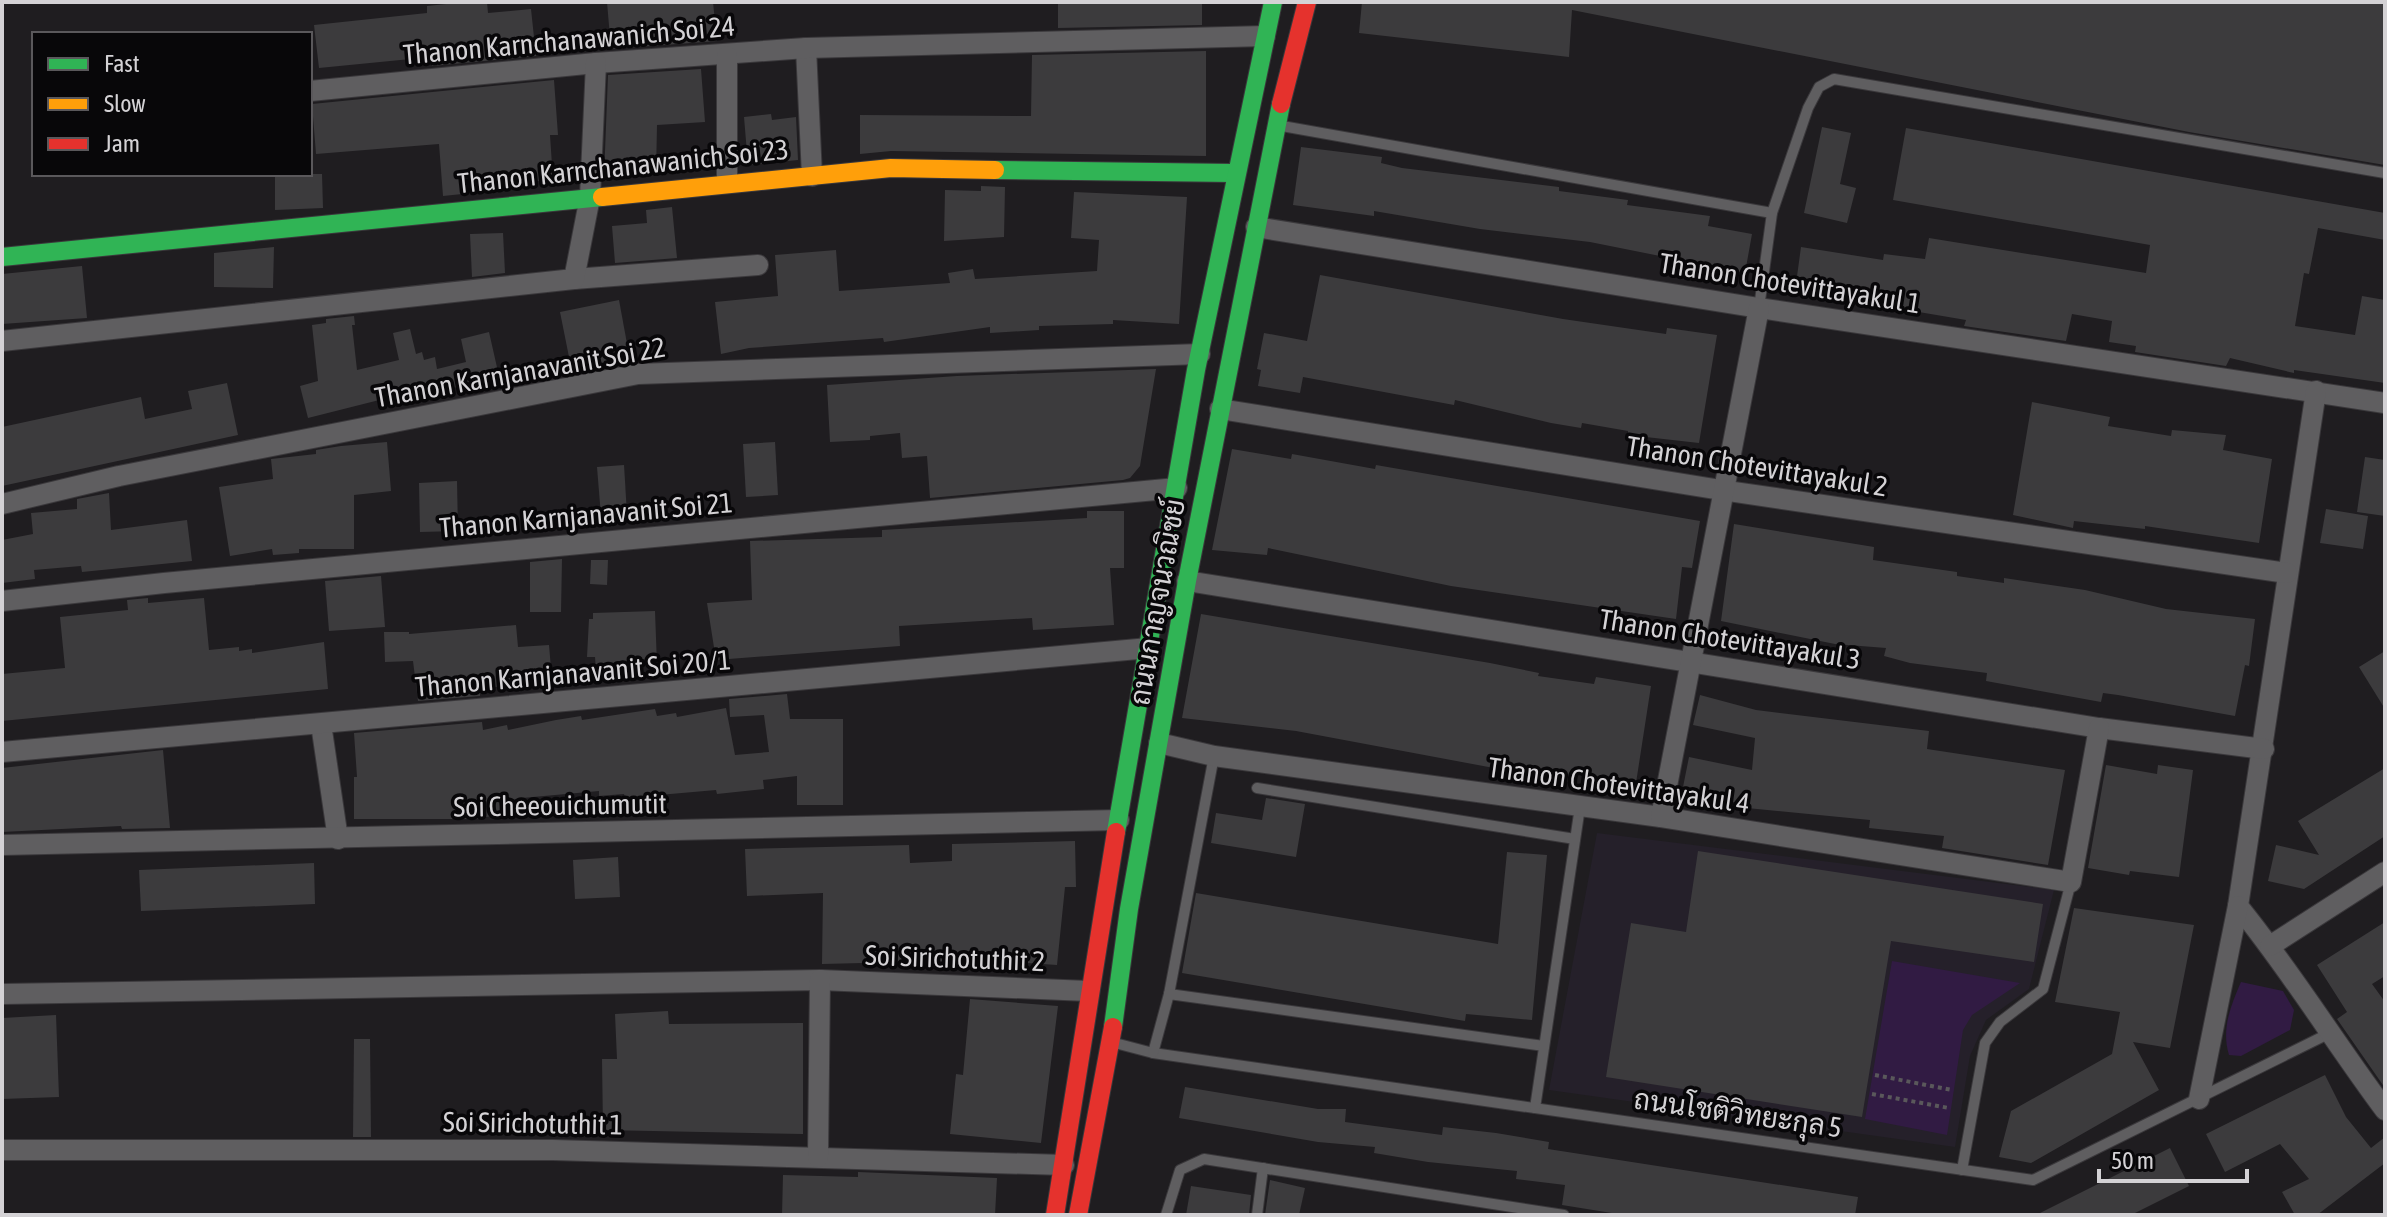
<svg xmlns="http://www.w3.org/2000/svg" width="2387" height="1217" viewBox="0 0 2387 1217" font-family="'Asap Condensed',Sarabun,sans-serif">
<rect width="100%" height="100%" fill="#1f1d20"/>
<!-- built -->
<path fill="#25202a" d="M1597,833l457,57 -25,99 -43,31 -16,36 -15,91 -406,-57z"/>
<!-- green -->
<g fill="#311b43">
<path d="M1892,961l128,22 -48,32 -9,15 -16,105 -82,-16z"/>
<path d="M2241,982l42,9 11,19 -4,20 -49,26 -12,-1c-8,-26 2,-50 12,-73z"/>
</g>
<!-- building -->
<g fill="#3c3b3d">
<path d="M465,2h22l1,11 43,-4 5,47 -104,10 -1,-9 -112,11 -5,-43 113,-12v-7z"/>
<path d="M607,2h106l4,39 -106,8z"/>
<path d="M1058,2h144v23l-144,3z"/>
<path d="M1362,2h1023v163l-196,-33 -617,-122 -3,47 -210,-24z"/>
<path d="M1206,51v105l-315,-5 -31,3v-39l171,1 1,-61z"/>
<path d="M701,69l4,53 -48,3 -1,49 -52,3 4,-102z"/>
<path d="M554,80l4,55h-8l3,45 -53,4 1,6 -58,6 -4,-52 -123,10 -4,-50z"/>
<path d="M771,114l1,6 24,-3 2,43 -50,5 -4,-48z"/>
<path d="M1822,127l29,6 -11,51 16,4 -9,35 -43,-10z"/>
<path d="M1906,128l479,85v27l-67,-12 -9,46 -5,-1 -9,53 60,9 7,-39 23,4v83l-91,-13v3l-64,-15 -4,8 -91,-14 1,-6 -27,-4 3,-21 -40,-7 -6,27 -102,-15 2,-6 -171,-29 6,-44 82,13 1,-6 41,5 4,-21 217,35 4,-28 -257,-45z"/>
<path d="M1301,147l81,10 -1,6 21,5 157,19v4l69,9 -1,5 83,11 -2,10 44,8 -7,39 -155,-31 -110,-13 -106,-18v5l-81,-11z"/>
<path d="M275,174h47l1,34 -48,2z"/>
<path d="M981,186l24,1 -1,50 -60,4 1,-51 36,1z"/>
<path d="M1074,192l113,5 -8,127 -66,-4v4l-74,2v4l-49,3v-6l-106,15 -1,-4 -134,10 -28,6 -6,-52 63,-6 -3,-41 61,-5 3,41 111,-8 -2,-10 25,-4 2,10 122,-8 2,-31 -28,-2z"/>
<path d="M672,207l5,51 -62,5 -3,-37 35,-3 -1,-13z"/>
<path d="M503,233l2,40 -33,4 -2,-43z"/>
<path d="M274,247l-1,41 -59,-1v-34z"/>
<path d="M82,266l5,52 -85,6v-50z"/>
<path d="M1320,275l243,44 103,15 1,-6 50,7 -18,108 -71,-8v-4l-46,-8 -1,5 -30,-5 -96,-23 -1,5 -151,-28 -3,16 -42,-7 3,-16 -4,-1 7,-36 43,8z"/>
<path d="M619,300l11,60 -58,12 -12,-60z"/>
<path d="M354,316l1,9h-3l5,45 42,-10 -6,-27 17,-4 6,25 6,-2 2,8 11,-3 2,12 29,-7 -5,-23 28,-7 12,53 -28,6 -2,-7 -58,13 -2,-5 -103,26 -8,-32 18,-5 -6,-56 14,-2v-4z"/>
<path d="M1156,369l-16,97 -10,12 -7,2 -193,18 -3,-42 -25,2 -2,-25 -30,3v4l-40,2 -3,-57 130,-9z"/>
<path d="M227,383l11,52 -236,51v-59l139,-30 4,22 47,-10 -4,-18z"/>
<path d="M2032,402l78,15 -2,9 63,10 1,-6 54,5 -3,15 49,9 -13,84 -114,-17v3l-71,-8 -1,7 -60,-13z"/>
<path d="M387,442l4,49 -37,4v54h-55v4l-26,2 -1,-6 -42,7 -11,-69 54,-8 -2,-20 45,-5v-4l25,-4z"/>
<path d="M775,442l3,53 -32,2 -3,-53z"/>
<path d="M1232,449l59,10 1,-5 83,15 1,-4 324,56 -8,47 -10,-1 -6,52 -225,-33 -183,-38 -1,7 -55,-5z"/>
<path d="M2365,457l20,3v56l-28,-4z"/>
<path d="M624,465l3,49 -26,2 -4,-49z"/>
<path d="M457,481l1,50 -38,1 -1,-49z"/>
<path d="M109,493l2,37 76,-10 5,41 -110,11 -1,-6 -47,4 1,9 -33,4v-43l31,-6 -2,-21 46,-4v-10z"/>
<path d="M2326,509l42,7 -5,33 -43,-6z"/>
<path d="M1087,511h37v57h-14l4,57 -81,5 -1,-12 -133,8 1,20 -184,14 -9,-57 45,-3 -2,-59 132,-4v-7l205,-12z"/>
<path d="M1734,524l140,23 -1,13 84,12v4l47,7v-5l81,12 81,19 89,10 -6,47 -4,-1 -10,51 -117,-21 -15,-2 -2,9 -115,-21 1,-8 -77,-10 -26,-7 2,-8 -51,-4 -114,-23z"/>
<path d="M562,559l-1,53h-31v-50z"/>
<path d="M591,560h17l-1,25 -17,-1z"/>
<path d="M381,576l4,51 -56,4 -4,-50z"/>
<path d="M148,598v5l56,-5 5,52 30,-3v4l13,-2v4l72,-11 4,47 -326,32v-47l63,-6 -5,-51 68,-7 -1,-10z"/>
<path d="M655,611l2,54 -61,6 -1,-14h-8l2,-38h4v-6z"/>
<path d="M1201,614l289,49 49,10 -1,3 56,8 2,-7 55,9 -15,97 -60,-9 -2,9 -278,-52 -114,-13z"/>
<path d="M516,625l2,22 31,-2 3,35 -72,9v7l-62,5 -5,-40 -28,1 -1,-30h25v2z"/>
<path d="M2385,651v58l-26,-42z"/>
<path d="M787,694l3,25h53v86h-46v-29l-34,4 1,9 -47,5 -1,-4 -91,8 -1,-4 -25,2v-5l-77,7 -23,4 3,12 -26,5h-122v-42h3l-3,-44 128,-11 1,8 24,-5 1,5 48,-10 25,-4 1,4 73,-11 2,7 19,-3 1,4 49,-9 9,47 34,-3 -5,-37 -34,2 -1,-18z"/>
<path d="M1700,695l56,15 173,21 -2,18 138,21 -17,95 -106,-17 2,-12 -75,-8 1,-8 -123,-12 1,-3 -66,-13 7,-35 63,13 3,-32 -62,-13z"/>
<path d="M163,750l7,78 -48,1 -1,-3 -119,6v-64z"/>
<path d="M2106,765l51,9 1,-9 35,5 -14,107 -49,-6 -1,4 -41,-7z"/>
<path d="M2385,768v68l-81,53 -36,-8 8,-36 43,10 -21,-34z"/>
<path d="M1266,798l39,6 -9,53 -85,-14 5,-30 46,7z"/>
<path d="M1075,841l1,46h-11l-8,78 -72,-5 -163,4 1,-71 -76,3 -2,-47 164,-4 1,18 42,-2v-17z"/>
<path d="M1698,851l345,53 -9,58 -143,-21 -29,176 -256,-40 25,-154 55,9z"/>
<path d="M1507,852l40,3 -15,165 -66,-6 -1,7 -283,-48 14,-80 302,51z"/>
<path d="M618,857l2,40 -45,2 -2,-39z"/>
<path d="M314,863l1,41 -174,7 -2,-41z"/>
<path d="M2074,908l120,17 -24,123 -37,-6 26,48 -128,73 -32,-6 12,-46 101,-57 8,-42 -65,-10z"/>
<path d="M2385,922v54l-13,8 13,18v86l-48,-69 10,-7 -30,-47z"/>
<path d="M970,999l88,7 -17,137 -91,-9 6,-60 7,1z"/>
<path d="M668,1011l1,13 134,-1v111l-200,-4 -1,-71h15l-2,-45z"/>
<path d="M56,1015l3,82 -57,2v-81z"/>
<path d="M354,1039h16l1,98h-18z"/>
<path d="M2325,1075l21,42 25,31 14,-11v26l-68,52h-22l-13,-23 27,-13 -29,-35 -55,28 -19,-38z"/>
<path d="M1185,1087l133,22h28l-1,13 97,13 1,-8 53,6 53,9 -1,7 310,48 -3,18h-231l-62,-10 3,-20 -49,-6 1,-8 -89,-9 -54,-9 1,-6 -57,-5 -139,-24z"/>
<path d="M2170,1148l19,38 -58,29h-95z"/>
<path d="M858,1172l139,6 -2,37h-213l1,-40 75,2z"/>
<path d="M1270,1180l35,8 -6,27h-34z"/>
<path d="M1191,1186l60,9 -2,20h-63z"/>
</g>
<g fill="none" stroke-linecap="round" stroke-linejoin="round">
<defs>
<g id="lane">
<path d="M1282,126l490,87"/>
<path d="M1759,308l13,-95 36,-105 11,-21 15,-8 551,94"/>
<path d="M1257,788l318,51"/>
<path d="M1169,994l45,-238"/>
<path d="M1115,1043l38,10 880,127 295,-146"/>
<path d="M1153,1053l16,-59 375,52"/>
<path d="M1535,1108l45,-301"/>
<path d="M1962,1170l23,-127 15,-21 43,-33 28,-107"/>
<path d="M1166,1215l14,-45 24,-11 360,56"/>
<path d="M1257,1215l6,-47"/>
</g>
<g id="street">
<path d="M806,48l6,128"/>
<path d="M310,91l286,-28 210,-15 459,-12"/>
<path d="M727,183v-127"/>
<path d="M1256,227l503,81 626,95"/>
<path d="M574,279l184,-14"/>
<path d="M2,341l572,-62 16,-82 6,-134"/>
<path d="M2316,391l-78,515c53,65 97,137 147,204"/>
<path d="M1220,409l501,81 566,83"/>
<path d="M2,504l117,-28 519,-102 562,-20"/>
<path d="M1187,581l912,147 165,21"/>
<path d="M2,601l162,-18 1013,-95"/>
<path d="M321,724l17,115"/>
<path d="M1159,743l55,13 447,61 410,65 28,-154"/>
<path d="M2,752l1147,-104"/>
<path d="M1661,817l98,-509"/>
<path d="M2,845l1117,-25"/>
<path d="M2270,946l115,-74"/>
<path d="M2,994l818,-14 268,11"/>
<path d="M2199,1099l39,-193"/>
<path d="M2,1150h551l511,15"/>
<path d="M818,1157l2,-177"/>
</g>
<g id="fast">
<path d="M995,170l238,3"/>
<path d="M2,257l600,-60"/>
<path d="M1116,832l80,-462 77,-368"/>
<path d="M1113,1027l16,-118 58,-328 94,-477"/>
</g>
<path id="slow" d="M602,197l289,-29 104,2"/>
<g id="jam">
<path d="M1281,104l26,-102"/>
<path d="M1055,1215l61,-383"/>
<path d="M1078,1215l35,-188"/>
</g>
</defs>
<!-- lane casing -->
<use href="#lane" stroke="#3a383b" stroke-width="12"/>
<!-- street casing -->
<use href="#street" stroke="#3a383b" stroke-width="22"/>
<!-- fast casing -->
<use href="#fast" stroke="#3a383b" stroke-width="20"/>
<!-- slow casing -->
<use href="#slow" stroke="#3a383b" stroke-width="20"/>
<!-- jam casing -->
<use href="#jam" stroke="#3a383b" stroke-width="20"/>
<!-- path -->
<g stroke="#5a585b" stroke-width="4" stroke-dasharray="4 4" stroke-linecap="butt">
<path d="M1875,1075l77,15"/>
<path d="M1872,1094l77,14"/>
</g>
<!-- lane -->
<use href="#lane" stroke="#5f5e60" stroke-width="10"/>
<!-- street -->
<use href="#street" stroke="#5f5e60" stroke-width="20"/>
<!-- fast -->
<use href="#fast" stroke="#30b455" stroke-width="18"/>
<!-- slow -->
<use href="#slow" stroke="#ff9f0a" stroke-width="18"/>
<!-- jam -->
<use href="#jam" stroke="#e5322d" stroke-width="18"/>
</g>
<g text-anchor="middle" stroke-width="7" stroke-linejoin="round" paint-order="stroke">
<!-- street labels -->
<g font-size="28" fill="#d4d2d5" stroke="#080709">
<text transform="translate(569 40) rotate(-5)" y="10">Thanon Karnchanawanich Soi 24</text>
<text transform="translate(623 166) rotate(-6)" y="10">Thanon Karnchanawanich Soi 23</text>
<text transform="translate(1790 283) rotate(9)" y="10">Thanon Chotevittayakul 1</text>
<text transform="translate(520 372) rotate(-10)" y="10">Thanon Karnjanavanit Soi 22</text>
<text transform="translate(1757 466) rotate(9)" y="10">Thanon Chotevittayakul 2</text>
<text transform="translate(586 515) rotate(-5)" y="10">Thanon Karnjanavanit Soi 21</text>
<text transform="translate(1157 602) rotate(-80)" y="10">ถนนกาญจนวณิชย์</text>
<text transform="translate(1730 639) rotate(9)" y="10">Thanon Chotevittayakul 3</text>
<text transform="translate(573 673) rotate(-5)" y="10">Thanon Karnjanavanit Soi 20/1</text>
<text transform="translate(1619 785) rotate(8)" y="10">Thanon Chotevittayakul 4</text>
<text transform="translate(560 805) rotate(-1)" y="10">Soi Cheeouichumutit</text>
<text transform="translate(955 958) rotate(2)" y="10">Soi Sirichotuthit 2</text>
<text transform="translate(1738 1113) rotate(8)" y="10">ถนนโชติวิทยะกุล 5</text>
<text transform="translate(533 1123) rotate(1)" y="10">Soi Sirichotuthit 1</text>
</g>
</g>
<!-- border -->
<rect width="2387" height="1217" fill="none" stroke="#d4d2d5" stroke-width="8"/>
<!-- legend -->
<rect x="32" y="32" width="280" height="144" fill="#080709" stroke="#5a585b" stroke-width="2"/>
<rect x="48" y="58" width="40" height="12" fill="#30b455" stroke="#5a585b" stroke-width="2"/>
<text x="104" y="72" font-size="24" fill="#d4d2d5">Fast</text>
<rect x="48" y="98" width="40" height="12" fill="#ff9f0a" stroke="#5a585b" stroke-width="2"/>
<text x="104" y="112" font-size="24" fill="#d4d2d5">Slow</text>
<rect x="48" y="138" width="40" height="12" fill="#e5322d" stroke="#5a585b" stroke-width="2"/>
<text x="104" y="152" font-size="24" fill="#d4d2d5">Jam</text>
<!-- scale -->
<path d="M2099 1169v12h148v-12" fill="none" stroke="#d4d2d5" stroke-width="4"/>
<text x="2111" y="1169" font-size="24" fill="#d4d2d5" stroke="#080709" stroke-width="6" paint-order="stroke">50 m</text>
</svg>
